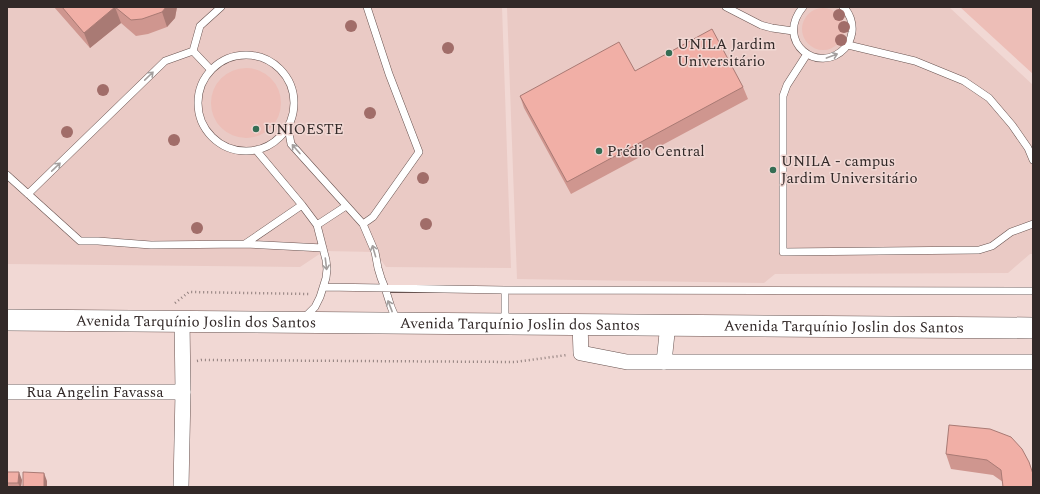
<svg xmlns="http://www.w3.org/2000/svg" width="1040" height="494" viewBox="0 0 1040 494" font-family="Spectral,serif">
<rect width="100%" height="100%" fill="#f1d8d4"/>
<path fill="#eacac5" d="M7,7H502L511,268L386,267L375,252L324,251L300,267L7,264Z
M507,7H949L1033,85V254H1030L1008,273L775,274L764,283L517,279Z"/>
<path fill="#edbeb7" d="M960,7H1033V74Z
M802 29a21 21 0 1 1 42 0a21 21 0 1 1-42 0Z
M211 103a35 35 0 1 1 70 0a35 35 0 1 1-70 0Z"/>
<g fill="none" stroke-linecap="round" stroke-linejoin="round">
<g stroke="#685350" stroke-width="8">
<path id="lane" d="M726,7L761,25L772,28L793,31
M803,7C774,42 819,76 845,48C849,44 851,38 852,32C853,23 850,13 843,7
M848,45L915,61L964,81L989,98L1012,125L1028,148L1033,160
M193,51L200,26L221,7
M193,51L211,70
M807,54L787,85L783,96V252L979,250L992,246L1011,232L1033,224
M198 103a48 48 0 1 1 96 0a48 48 0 1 1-96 0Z
M288,127L291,144L363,224L375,252L378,268L381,278L385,288L391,307L397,321
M256,150L302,205L317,225L326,260L327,269L326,278L320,297L315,307L304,318
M7,175L80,241H98L151,245L245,244L302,205
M28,194L165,61L193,51
M363,224L373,217L419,152L389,74L367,7
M317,225L346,206
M245,244L323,248
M324,287L505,290L1033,291
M505,290V322"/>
</g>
<g stroke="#685350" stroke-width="16">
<g id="street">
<path d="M580,324L581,353L627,362H1033"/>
<path d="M664,362L668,324"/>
<path id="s1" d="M7,392H183"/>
<path d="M181,487L183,392L182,320"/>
</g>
</g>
<g stroke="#685350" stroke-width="22">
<g id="secondary">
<path id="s2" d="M7,320L1033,328"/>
</g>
</g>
<path stroke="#8e7d7b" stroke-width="2.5" stroke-dasharray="1 3" stroke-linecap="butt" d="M175,303L189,292L310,294
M197,361L201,360L515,362L567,355"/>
<use href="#lane" stroke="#fff" stroke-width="7"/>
<use href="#street" stroke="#fff" stroke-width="15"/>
<use href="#secondary" stroke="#fff" stroke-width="21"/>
</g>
<g fill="#a16d69">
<circle cx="839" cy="15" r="6"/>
<circle cx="351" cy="26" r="6"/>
<circle cx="844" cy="27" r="6"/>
<circle cx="841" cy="40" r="6"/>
<circle cx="448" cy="48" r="6"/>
<circle cx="103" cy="90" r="6"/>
<circle cx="370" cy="113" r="6"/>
<circle cx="67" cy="132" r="6"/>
<circle cx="174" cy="140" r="6"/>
<circle cx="423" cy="178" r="6"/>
<circle cx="426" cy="224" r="6"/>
<circle cx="197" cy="228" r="6"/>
</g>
<path fill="#cf968f" d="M54,7H177L175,18L167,27L148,34L136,36L121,23L90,48Z
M635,71L743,87L748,99L571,194L524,108L520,96Z
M1011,437L1003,482L993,475L951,469L946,454Z
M7,472L22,480L21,487H7Z"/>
<path fill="#a97a74" d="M115,7L121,23L90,48L84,33Z
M166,7H177L175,18L167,27L162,12Z
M19,472L22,480L21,487H20L18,483Z
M44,473L47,481V487H44Z"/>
<path fill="#f1afa6" stroke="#a97a74" d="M62,7H166L162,12L142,19L131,20L115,7L84,33Z
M712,29L743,87L567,182L520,96L619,42L635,71Z
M949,425L990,429L1011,437L1022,449L1029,462L1033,474V487H1003L1001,470L987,460L946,454Z
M7,472H19L18,483H7Z
M23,472L44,473V487H23Z"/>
<defs><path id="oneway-shaft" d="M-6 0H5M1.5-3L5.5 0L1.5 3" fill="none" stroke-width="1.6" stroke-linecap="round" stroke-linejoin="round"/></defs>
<g stroke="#a39f9e">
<use href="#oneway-shaft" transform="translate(832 56) rotate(-20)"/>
<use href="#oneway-shaft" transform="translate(149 76) rotate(-44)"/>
<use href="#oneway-shaft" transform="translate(296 149) rotate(-131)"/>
<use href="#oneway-shaft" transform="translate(56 167) rotate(-44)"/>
<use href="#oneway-shaft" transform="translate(374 251) rotate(-106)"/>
<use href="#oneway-shaft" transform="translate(326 264) rotate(83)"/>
<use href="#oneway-shaft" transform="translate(390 306) rotate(-111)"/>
</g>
<g fill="#356d54" stroke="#f1d8d4" stroke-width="1.5">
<circle cx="669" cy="53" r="4"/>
<circle cx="256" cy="129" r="4"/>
<circle cx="599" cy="151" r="4"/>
<circle cx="773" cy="170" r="4"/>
</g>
<g text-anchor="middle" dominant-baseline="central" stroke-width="3" stroke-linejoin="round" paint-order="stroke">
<g font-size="15" fill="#322928" stroke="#f1d8d4" text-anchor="start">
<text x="677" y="44">UNILA Jardim<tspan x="677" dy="17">Universitário</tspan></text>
<text x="264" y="129">UNIOESTE</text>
<text x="607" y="151">Prédio Central</text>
<text x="781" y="161">UNILA - campus<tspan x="781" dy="17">Jardim Universitário</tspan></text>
</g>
<g font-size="15" fill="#322928" stroke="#f1d8d4">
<text stroke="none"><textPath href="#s2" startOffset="189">Avenida Tarquínio Joslin dos Santos</textPath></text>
<text stroke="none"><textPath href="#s2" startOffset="513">Avenida Tarquínio Joslin dos Santos</textPath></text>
<text stroke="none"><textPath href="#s2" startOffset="837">Avenida Tarquínio Joslin dos Santos</textPath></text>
<text stroke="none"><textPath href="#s1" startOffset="88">Rua Angelin Favassa</textPath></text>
</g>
</g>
<rect width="1040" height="494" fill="none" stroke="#322928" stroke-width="16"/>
</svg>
